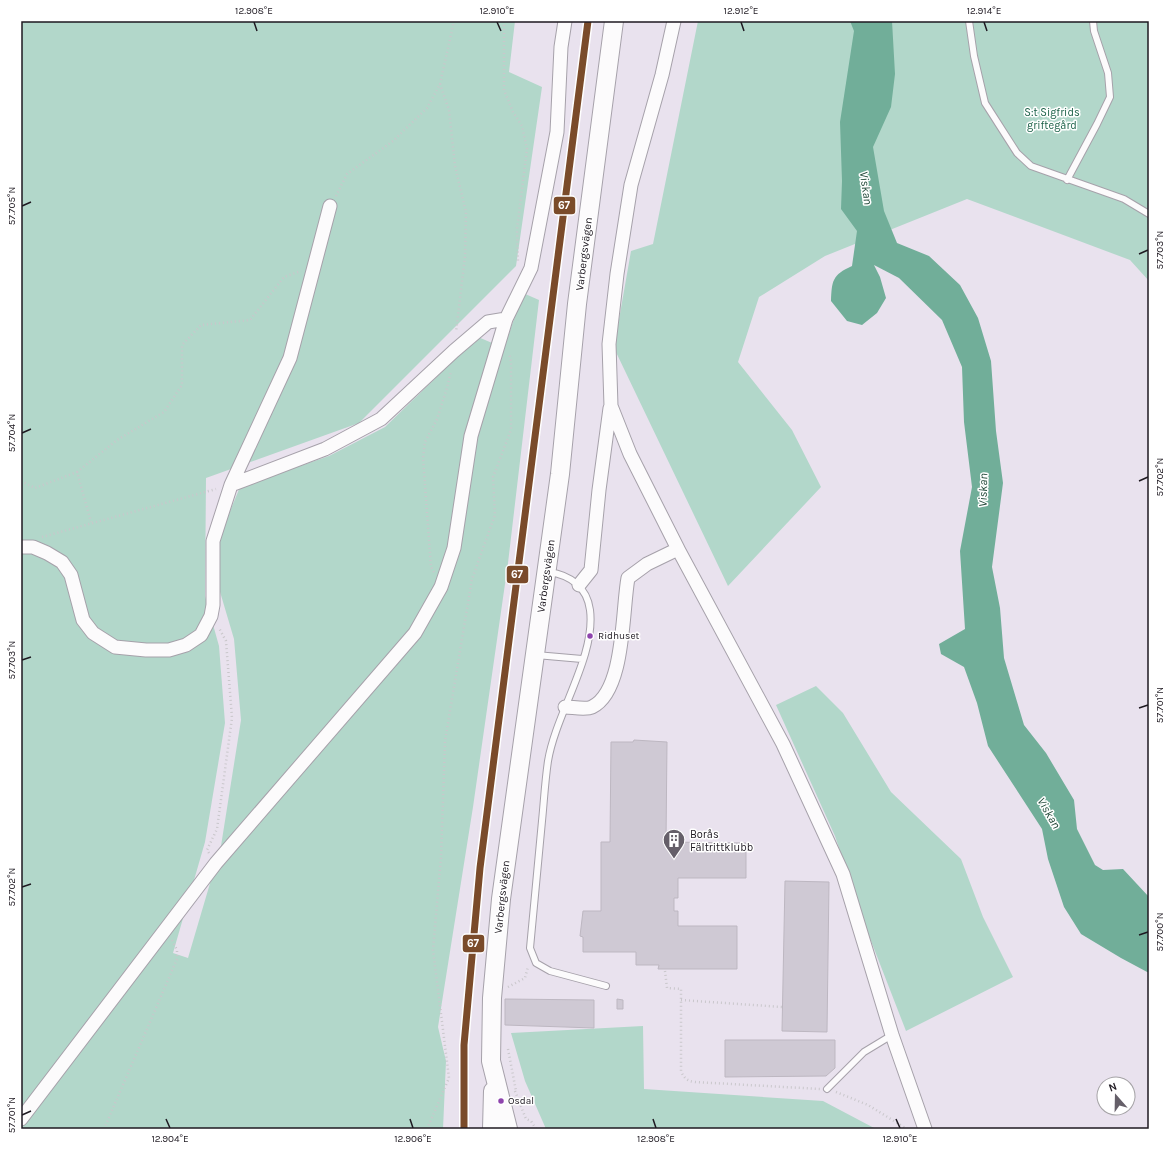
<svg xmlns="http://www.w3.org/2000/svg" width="1170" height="1150" viewBox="0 0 1170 1150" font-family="Karla,sans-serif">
<rect width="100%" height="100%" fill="#e9e2ee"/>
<path fill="#b2d7ca" d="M21,21H515L509,72L542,87L516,266L359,423L206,478L205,596L219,646L225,723L205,842L173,953L188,958L221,846L241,720L234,639L218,585V540L240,487L329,456L385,427L478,337L504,348L523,293L539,300L508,563L473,807L438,1027L446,1061L443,1129H21Z
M698,21H1149V281L1130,260L967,199L825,256L759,297L738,362L792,430L821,487L728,586L614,348L631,251L653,244Z
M816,686L843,713L891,792L961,859L983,917L1013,977L906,1031L866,928L835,836L776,705Z
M643,1026L644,1089L823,1101L876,1129H546L525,1081L511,1033Z"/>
<path fill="#71ae99" d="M850,21H892L895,74L891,107L873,147L884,211L897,243L929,256L960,285L978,318L991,361L996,431L1003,483L992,567L1000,608L1004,658L1024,725L1046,753L1074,800L1077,829L1095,865L1103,870L1123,869L1149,897V973L1121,958L1081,934L1064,907L1048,859L1042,829L988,746L977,703L964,667L941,654L939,644L965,629L960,551L972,487L964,422L962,367L942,320L899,278L874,265L880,277L886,298L877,313L862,325L847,321L831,301C832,281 832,275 852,266L857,231L841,209L842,181L840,122L854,31Z"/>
<path fill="#cfc9d4" stroke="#bdb7c1" d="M634,740L667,742L666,842L746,843V878H678V898H674V911H678V926H737V969H658L659,965H636V952H583V937L580,936L583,911H601V842H610L611,742H633Z
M785,881L829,882L827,1032L782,1031Z
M505,999L594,1000V1028L505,1025Z
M617,999L623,1000V1009H617Z
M725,1040H835V1068L826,1076L725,1077Z"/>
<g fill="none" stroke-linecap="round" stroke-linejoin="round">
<g stroke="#a6a1aa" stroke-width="8">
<path id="lane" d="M969,21L974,56L985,103L1017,153L1031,166L1124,199L1149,214
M1067,180L1097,124L1110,97L1108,73L1094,31L1093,21
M549,572C570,575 587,587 590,610C596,656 556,713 548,761C545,781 544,801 542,821C538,863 534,906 530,948L536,963L550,971L606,986
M536,655L582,659
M827,1089L864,1052L892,1035"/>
</g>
<g stroke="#a6a1aa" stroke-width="15">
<path id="street" d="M674,21L662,75L631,185L617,274L609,344L611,406L630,454L678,549
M231,485L290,358L330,206
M21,547H33L47,553L62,562L71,575L83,620L93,633L115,647L146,650H169L186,645L201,635L211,616L213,605V541L231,485L325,449L381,419L454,351L488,322L506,319
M579,585L591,570L599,490L610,408
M565,707C572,707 586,710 592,707C625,691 622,610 628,578L647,564L678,549L783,744L843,874L892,1035L925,1129
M21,1119L216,863L415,633L441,587L454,548L471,436L506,319L531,268L557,132L561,47L565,21"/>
</g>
<g stroke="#a6a1aa" stroke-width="20">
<path id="secondary" d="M492,1129L493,1091
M508,1129L491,1061L492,998L501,899L560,474L577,304L614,21"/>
</g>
<path stroke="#c9c7cb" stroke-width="2.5" stroke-dasharray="1 3" stroke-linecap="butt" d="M504,21V90L513,112L522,126L527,149L517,229L518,263
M440,84L449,110L455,166L466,212L465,256L456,332
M336,196L347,174L393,141L427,108L440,84L454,21
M77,472L117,440L164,412L182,385V345L201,325L250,320L284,277L301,271
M21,481L35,488L77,472L91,522
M42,537L216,489
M434,572L431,567L423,458L425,442L437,419L447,388L451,371
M209,853L207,850L217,829L232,718L226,641L219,628
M665,971L667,988L681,989V1071C684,1078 687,1081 695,1082L820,1089
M508,987L525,978L528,967
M681,1000L782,1007
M508,1049L516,1091
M515,1091L526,1119L531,1121L536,1129
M836,1092L868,1105L907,1129
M104,1129L177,959V950L172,940
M427,1129L449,1078L433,950L441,857L445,741L472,579L495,515L493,477L511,430V361L509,353"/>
<use href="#lane" stroke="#fcfbfc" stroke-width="6"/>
<use href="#street" stroke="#fcfbfc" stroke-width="13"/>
<use href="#secondary" stroke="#fcfbfc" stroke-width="18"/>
<g stroke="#fff" stroke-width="10">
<path id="rail-1" d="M464,1129V1045L480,868L588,21"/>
</g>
<use href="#rail-1" stroke="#7a4b2a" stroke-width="7"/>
</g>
<path fill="none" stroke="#1e1921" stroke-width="1.5" d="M254,22L257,31M497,22L501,31M741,22L744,31M984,22L987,31M22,206L31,202M1139,254L1148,250M22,433L31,429M1139,481L1148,477M22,660L31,657M1139,708L1148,705M22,887L31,884M1139,935L1148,932M22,1115L31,1111M166,1119L170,1128M410,1119L413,1128M653,1119L656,1128M896,1119L900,1128"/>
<defs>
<g id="building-pin" transform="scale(1.15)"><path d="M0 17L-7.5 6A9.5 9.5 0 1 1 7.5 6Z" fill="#655f69" stroke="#fff"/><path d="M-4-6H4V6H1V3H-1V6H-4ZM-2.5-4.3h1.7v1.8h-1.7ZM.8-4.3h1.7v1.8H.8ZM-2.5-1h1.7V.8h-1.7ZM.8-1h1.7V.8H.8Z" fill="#fff"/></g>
</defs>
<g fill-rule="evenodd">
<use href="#building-pin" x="674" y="840"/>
</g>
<g fill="#8e44ad" stroke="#fff" stroke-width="1.5">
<circle cx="590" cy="636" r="3.5"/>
<circle cx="501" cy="1101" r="3.5"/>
</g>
<g text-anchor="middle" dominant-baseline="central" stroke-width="3" stroke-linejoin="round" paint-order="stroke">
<g font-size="10" fill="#1e1921" stroke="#fff" text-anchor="start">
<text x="598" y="636">Ridhuset</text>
<text x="508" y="1101">Osdal</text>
</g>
<g font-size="11" fill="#1b6047" stroke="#fff">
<text x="1052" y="112">S:t Sigfrids<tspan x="1052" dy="13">griftegård</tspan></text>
</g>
<g font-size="11" fill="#1e1921" stroke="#fff">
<text transform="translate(584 254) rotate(-83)">Varbergsvägen</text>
<text transform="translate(546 576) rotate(-82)">Varbergsvägen</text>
<text transform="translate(502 897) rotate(-84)">Varbergsvägen</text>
</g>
<g font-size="11" fill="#1e1921" stroke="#fff" text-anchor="start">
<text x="690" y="834">Borås<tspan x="690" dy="13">Fältrittklubb</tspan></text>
</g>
<g font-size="12" font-style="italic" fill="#214838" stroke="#fff">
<text transform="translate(866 188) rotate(82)">Viskan</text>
<text transform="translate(983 490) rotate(-89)">Viskan</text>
<text transform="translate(1049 813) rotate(60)">Viskan</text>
</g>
</g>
<g stroke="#fff" stroke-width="1.5">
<rect x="553" y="196" width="23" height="19" rx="4" fill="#7a4b2a"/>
<rect x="506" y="565" width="23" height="19" rx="4" fill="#7a4b2a"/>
<rect x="462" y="934" width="23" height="19" rx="4" fill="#7a4b2a"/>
</g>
<g font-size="11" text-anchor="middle" font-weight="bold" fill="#fff">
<text x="564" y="209">67</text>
<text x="517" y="578">67</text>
<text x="473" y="947">67</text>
</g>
<rect width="1170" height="1150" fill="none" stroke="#ffffff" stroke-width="44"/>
<g transform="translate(1116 1096) rotate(340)"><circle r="19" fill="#ffffff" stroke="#a5a3a6"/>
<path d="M0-3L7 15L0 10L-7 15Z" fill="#655f69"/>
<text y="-6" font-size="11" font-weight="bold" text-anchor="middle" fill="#1e1921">N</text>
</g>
<rect x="22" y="22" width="1126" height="1106" fill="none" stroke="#1e1921" stroke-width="1.5"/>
<g font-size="10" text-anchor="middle" fill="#1e1921">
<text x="254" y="14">12.908°E</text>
<text x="497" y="14">12.910°E</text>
<text x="741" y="14">12.912°E</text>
<text x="984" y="14">12.914°E</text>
<text transform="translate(11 206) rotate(-90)" y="4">57.705°N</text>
<text transform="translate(1159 250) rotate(-90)" y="4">57.703°N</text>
<text transform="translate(11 433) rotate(-90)" y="4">57.704°N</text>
<text transform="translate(1159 477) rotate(-90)" y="4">57.702°N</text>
<text transform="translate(11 660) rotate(-90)" y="4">57.703°N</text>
<text transform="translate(1159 705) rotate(-90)" y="4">57.701°N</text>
<text transform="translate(11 887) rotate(-90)" y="4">57.702°N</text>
<text transform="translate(1159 932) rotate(-90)" y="4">57.700°N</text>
<text transform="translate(11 1115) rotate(-90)" y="4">57.701°N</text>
<text x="170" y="1142">12.904°E</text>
<text x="413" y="1142">12.906°E</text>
<text x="656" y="1142">12.908°E</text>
<text x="900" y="1142">12.910°E</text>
</g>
</svg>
